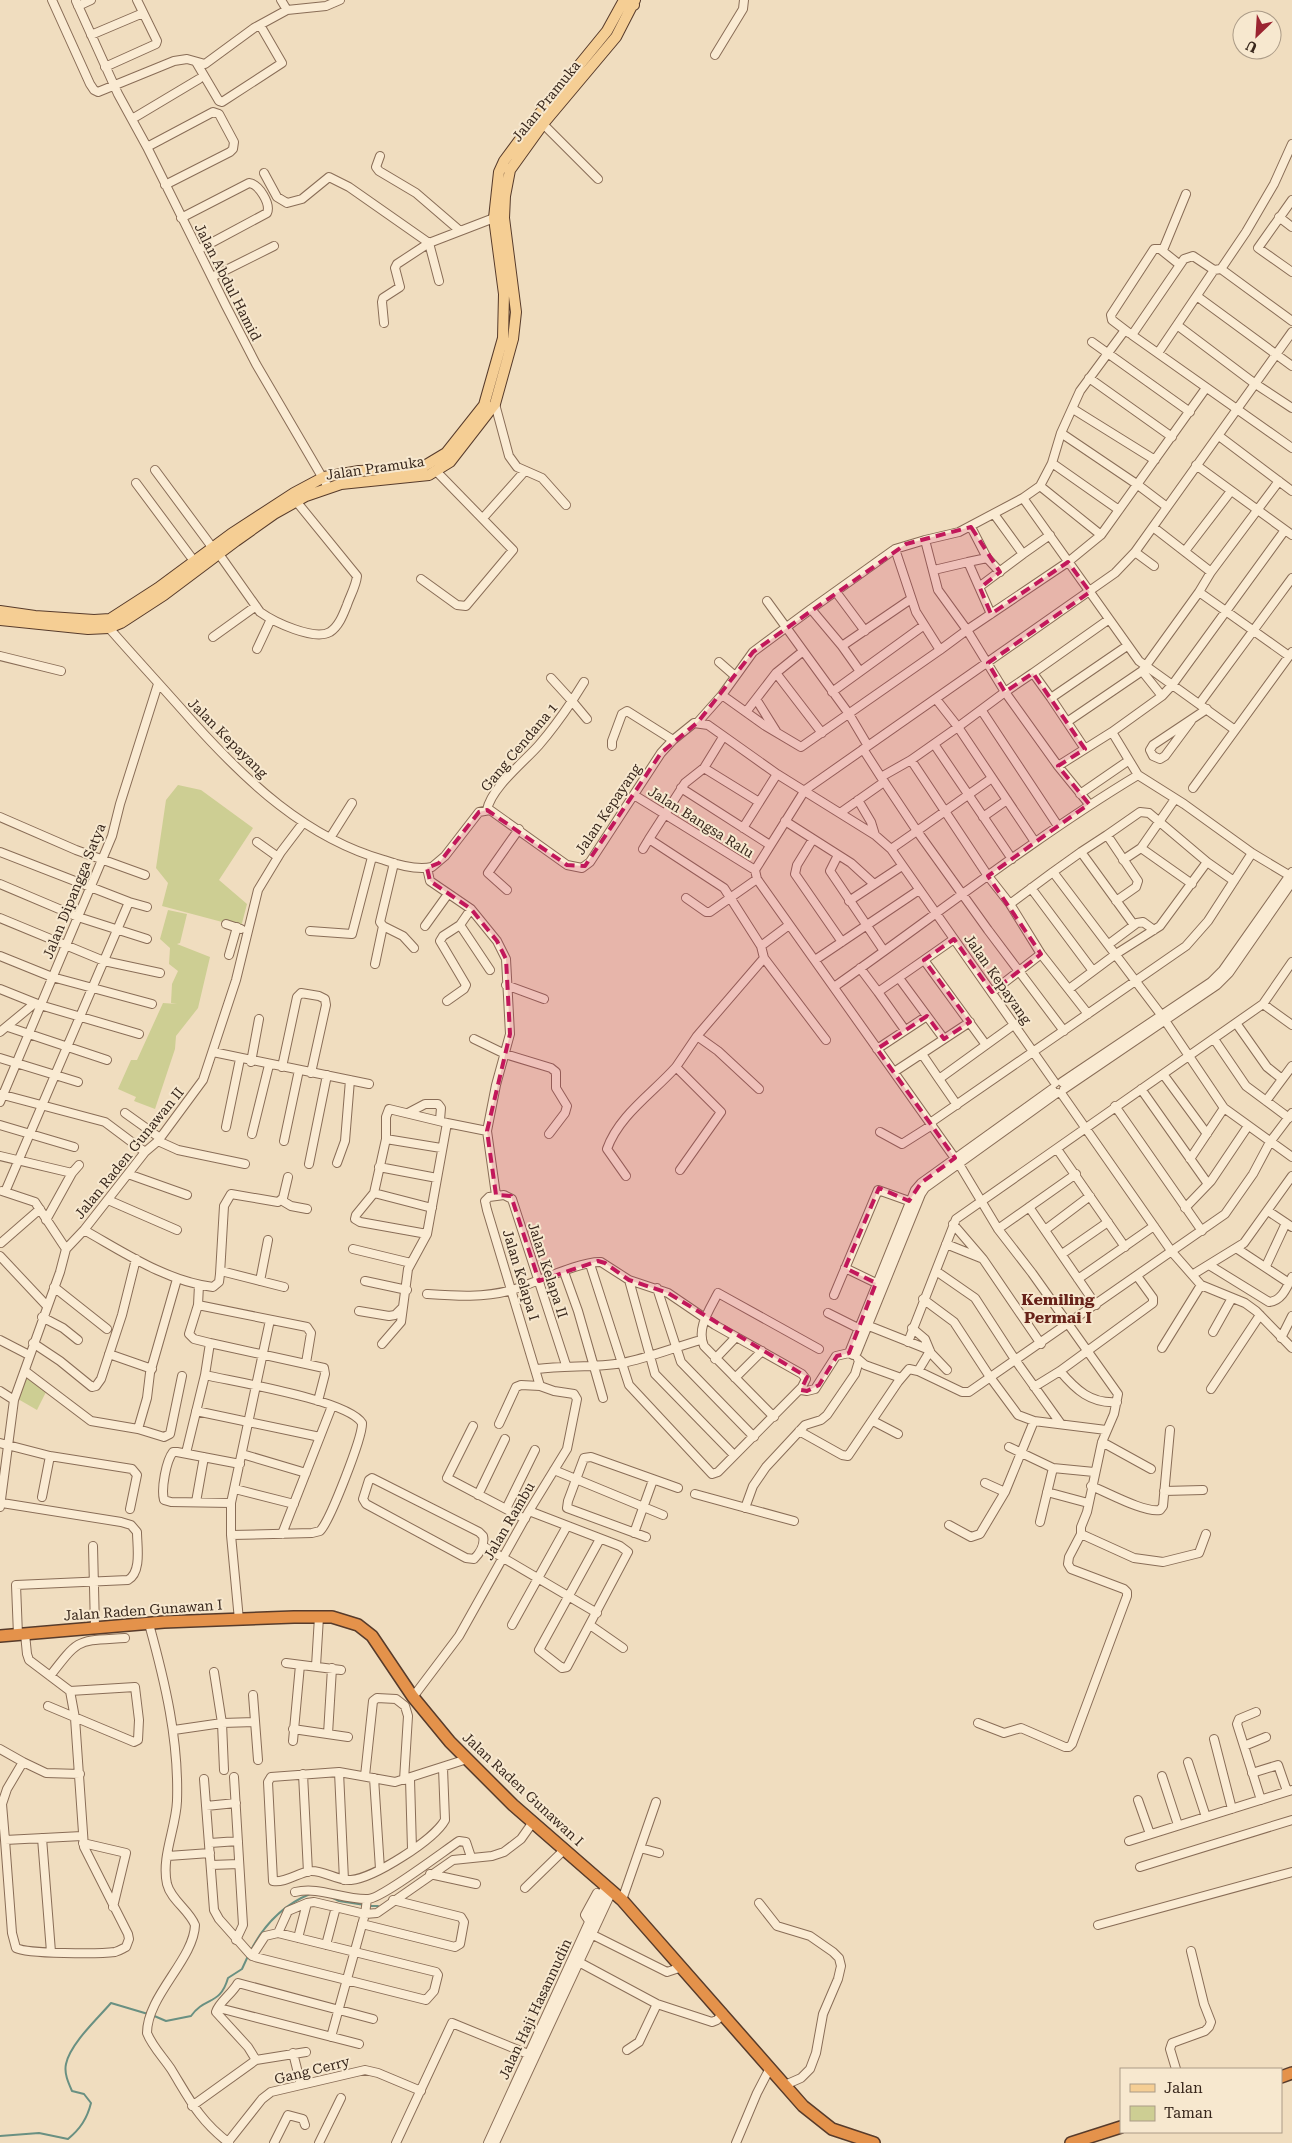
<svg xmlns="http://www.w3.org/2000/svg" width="1292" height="2143" viewBox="0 0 1292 2143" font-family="'Roboto Serif',serif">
<rect width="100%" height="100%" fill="#f0ddbf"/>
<path fill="#cdce93" d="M178,785L201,790L253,828L219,880L247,904L241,927L162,906L168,883L156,868L166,800Z
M168,910L187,914L180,943L177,944L210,957L198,1008L176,1036L175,1049L155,1109L134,1101L136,1097L118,1089L131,1060H137L163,1003L177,1004L171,1003L172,984L178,971L169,964L170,948L160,939Z
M26,1374L47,1390L37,1410L18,1399Z"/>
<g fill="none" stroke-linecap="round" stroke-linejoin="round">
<path stroke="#699082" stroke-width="2" d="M331,1897L339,1901L365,1905
M370,1906H378
M250,1952C263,1926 283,1905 310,1894
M152,2015L166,2021L191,2016C205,1996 220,2006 228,1978L242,1969L248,1956
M0,2136L39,2133L68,2139C80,2129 87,2119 91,2103L84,2094L72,2091C68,2082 64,2073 66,2064C70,2044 98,2018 111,2003L148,2014"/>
<g stroke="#896d57" stroke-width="10">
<path id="minor" d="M52,0L90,84L94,90L98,92L174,61L187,59L205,64L254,28L287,10
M281,0L287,10L326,6L340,0
M76,1L118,94L147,147L226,306L256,364L328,487
M78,6L91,0
M91,35L143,13
M715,55L743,9L744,0
M196,62L219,101L222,102L282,63L260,25
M105,67L156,44L157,41L137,0
M132,119L199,79
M543,124L598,179
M147,147L213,112L219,114L234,142L233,149L230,152L165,185
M380,156L376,167L379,171L416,193L459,230
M264,173L277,197L287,203L302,199L329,177L349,187L429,243L439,281
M1292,200L1258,248L1292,272
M1279,217L1292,227
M181,218L249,183C259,184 271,204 267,213L198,250
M1163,250L1186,194
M1221,269L1246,232L1274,184L1292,144
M1214,270L1193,256L1184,259L1132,335L1292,448
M212,277L274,246
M1198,297L1292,366
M1292,321L1221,269L1214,270L1177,325L1254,383L1292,408
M384,323L382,302L383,298L400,287L395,268L397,264L429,243L494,218
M1125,330L1080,391L1061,433L1052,463L1040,486L1023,498L1139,661L1235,730
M1129,333L1112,320L1111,315L1154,249H1160L1180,265
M1092,342L1190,412
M1158,353L1177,325
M1089,378L1172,437
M495,404L509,456L517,467L542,478L566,505
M1073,409L1155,460
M1061,433L1138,485L1167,507
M1219,436L1292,491
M1052,463L1119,510
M1196,465L1292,535
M155,470L212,547
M1279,481L1211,572L1199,592L1289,656
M136,483L194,561
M1040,486L1101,535
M1023,498L959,532L925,540L938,590L967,630L1068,562L1101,535L1206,388
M994,514L1023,554L1050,535
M483,518L524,472
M1153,527L1211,572
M1285,530L1173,684L1162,696L1112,732L1138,775L1184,804L1252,853L1292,877
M895,549L916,612L940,650L967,630L1005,692L1033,673L1051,698L1127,646
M1185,551L1231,491
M1135,552L1154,566
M219,554L260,612C274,622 314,641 330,632C339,626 343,615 347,605C350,596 356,586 357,576L296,501
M987,558L1000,572
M968,562L987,558L971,527
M934,570L968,562L979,587
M421,579L457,605L466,606L513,550L436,471
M836,592L865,631
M767,601L849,714L868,746
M811,609L895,549L925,540
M991,614L979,587L1023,554
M109,628C137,660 165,690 193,722C246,781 306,838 384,860C398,865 418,870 432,867L445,856L479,812L490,810L567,865L582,868L590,862L661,753L673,740L694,723L708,725L777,774L875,835L891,849L1055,1083
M213,637L256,606
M842,646L811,609L753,652L722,695L764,725L801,747L940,650
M257,649L271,619
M802,652L776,673L822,733
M0,656L61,671
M719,662L735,676
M859,670L842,646L911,599
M1142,671L1162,696
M1033,673L1108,620
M551,678L572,701L584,682
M832,692L923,626
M1051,698L1085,749
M756,699L776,731
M936,699L958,727L1005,692L1058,766L1089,804
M1200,703L1292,578
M982,711L1058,826
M746,712L776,673
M1191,721L1165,756L1160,759L1153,756L1150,750L1153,745L1207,709
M698,722L722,695
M1067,722L1142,671L1199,592
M934,744L1012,859
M612,746V741L622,714L627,711L673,740
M863,749L881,777L911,760L958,727L1035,842
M911,760L988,876L1010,904
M1058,766L1112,732
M704,768L759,802
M881,777L917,831L992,778
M681,788L770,845
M1193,788L1292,652
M1080,794L1128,761
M634,795L755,870
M858,800L871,822L875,835
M487,810C491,788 524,762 539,745C551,731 562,716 572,701L587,719
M840,813L884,782
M0,817L76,850L145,875
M983,817L1007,800
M785,821L851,863L874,884
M743,828L777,774
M1107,835L1081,852L1134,925
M330,838L352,803
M649,839L685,783L704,768L723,737
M813,839L797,865L795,874L842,942
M257,842L278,857
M1141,848L1175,799
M643,849L649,839L724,888L761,946
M891,849L917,831L988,930L1064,1031
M0,852L129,902L5,1192
M838,855L830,871L884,951
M1123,860L1141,848L1192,884
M427,868L430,881L471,909L497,941L506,959L510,1034L496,1085L487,1131L496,1195
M1053,872L1081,852
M0,884L78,917L147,939
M1031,888L1093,971
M507,890L488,873L519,829
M686,898L706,912H710L757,879
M849,901L902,866
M1116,901L1136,887L1138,881L1107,835L1140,812L1149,813L1207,862L1234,881
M129,902L147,907
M0,918L104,961L160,973
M226,924L241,929
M460,925L490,970
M383,926L403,936L414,948
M425,926L448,894
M310,931L352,934L372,857
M1109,944L1137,923L1143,922L1154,930
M229,955L237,927
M0,956L52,977L152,1004
M764,958L826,1040
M815,960L919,890
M924,960L954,939
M375,964L383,926L380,922L394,863
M860,968L878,992
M899,978L944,1039
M506,985L544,999
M834,987C935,916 1032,839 1138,775
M0,989L40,1005L139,1034
M1069,989L1116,954L1160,926L1207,862
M992,992L1041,954
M447,1001L464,989L466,985L440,941L443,936L460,925L471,909
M1263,1004L1292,1025
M1088,1014L1041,954L1010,904L1053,872L1162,1016L1224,1108L1292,1157
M1236,1023L1267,1067L1282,1079
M8,1027L107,1060
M905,1030L878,992L924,960L986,1045
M0,1032L35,1003
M697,1036L718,1051L759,1089
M474,1039L505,1054L551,1068L556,1072V1088L567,1106L565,1113L549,1134
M1214,1039L1246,1086L1289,1118
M877,1049L927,1016
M213,1052L369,1084
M922,1054L939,1079
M0,1058L78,1082
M251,1062L259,1019
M282,1067L297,997L301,993L319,996L325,999L326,1005L311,1073
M894,1072L970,1022
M1163,1074L1207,1134
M1062,1082L1211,982L1223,970L1292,872
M1052,1089L921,1183L915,1190L849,1353L853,1355L857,1352L921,1194L925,1188L1057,1093
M1064,1089L1217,985L1229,973L1292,882
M1141,1089L1208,1184
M1061,1093L1172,1252L1201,1285L1245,1303L1256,1311L1292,1348
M0,1094L105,1122L145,1152
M1266,1101L1292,1066
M0,1102L112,836L120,804L158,684
M957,1105L939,1079L1015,1024
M1115,1106L1202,1231
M125,1113L160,1138
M408,1113L425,1104H438L441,1108L440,1120
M930,1123L1186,946L1208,921L1252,853
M0,1125L74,1147
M226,1127L240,1059
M880,1132L902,1144L932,1125
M252,1134L269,1065
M386,1139L441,1148
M158,1141L178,1150L245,1164
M284,1141L299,1070
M1057,1149L1125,1247
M0,1156L72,1173
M1190,1159L1224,1108
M337,1163L345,1141L350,1080
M309,1164L327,1075
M379,1167L437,1178
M680,1170L721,1112L676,1067L697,1036L764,958L761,946L789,925
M128,1174L187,1195
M626,1176L607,1149C619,1115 653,1093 676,1067
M2,1191L35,1202L66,1249
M374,1193L432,1208
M108,1200L177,1230
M281,1200L291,1206L307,1209
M1029,1207L1096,1305
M1185,1208L1211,1181L1248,1126
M1268,1211L1292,1227
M46,1220L72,1173L79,1165
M953,1224L983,1259L1041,1344
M998,1229L1076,1174
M84,1230C125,1253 166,1281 213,1287L219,1282L220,1274L224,1206L231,1194L278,1202L283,1198L288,1177
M1045,1230L1090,1196
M427,1234L360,1222L355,1219L356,1215L374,1193L386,1139V1117L389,1109L447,1123
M1,1243L40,1209
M946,1244L981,1258
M1236,1248L1289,1283
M353,1249L411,1263
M1062,1254L1108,1222
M0,1256L47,1306
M1209,1265L1269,1302C1282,1301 1287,1287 1292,1277
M1266,1266L1286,1223
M845,1268L876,1283
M221,1271L284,1287
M936,1271L975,1298L1016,1361L1061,1424
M564,1272L578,1311L603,1398
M1192,1275L1244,1243L1292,1176
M1078,1279L1154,1226
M629,1280L655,1374L734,1455
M260,1281L268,1240
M365,1281L407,1290
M54,1287L107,1329
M657,1288L681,1362L754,1437
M427,1294C456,1296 484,1298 512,1290C535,1283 580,1261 601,1262L629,1280L668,1293L715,1325L802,1374L806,1379L802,1387L718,1472L712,1474L629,1385L590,1264
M834,1295L878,1190L909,1201
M923,1299L954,1322L990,1377L1018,1415L1034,1421L1106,1430
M198,1305L307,1327L311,1333L306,1363
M359,1311L389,1316L395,1315L403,1307L408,1269L427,1234L447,1123L487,1131
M828,1313L858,1328
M42,1317L63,1328L78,1340
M864,1324L927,1349L947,1370
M912,1328L925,1339L930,1351
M1213,1332L1232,1298
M1281,1338L1292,1316
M0,1340L29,1355
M908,1342L956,1219L1263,1004L1292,962
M33,1343L60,1361L92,1387L96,1386L101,1379L122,1315L136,1259
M210,1343L324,1368L325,1374L318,1401
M382,1344L401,1322L403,1307
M1162,1348L1201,1285
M109,1354L152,1369
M715,1359L736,1337
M858,1359L865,1365L901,1378
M537,1369C565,1365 594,1368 622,1363C649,1358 675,1347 701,1340
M25,1371L91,1421L138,1429L164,1437L170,1434L182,1376
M918,1371L930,1351
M1060,1371C1076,1390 1091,1404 1117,1402
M205,1375C235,1382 348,1400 362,1423C363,1436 330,1521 320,1531L312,1533L231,1535
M735,1378L762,1351
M1034,1387L1060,1371L1153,1303V1298L1137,1276
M1211,1389L1260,1315
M801,1390L807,1391L815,1389L836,1356L849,1353
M0,1391L14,1400
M196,1411L320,1437
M774,1417L704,1346C696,1328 710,1309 718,1293L819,1349
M873,1421L898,1434
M499,1424L516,1387L521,1385L540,1386
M473,1426L447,1478L525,1519
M138,1429L147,1398L150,1373L177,1279
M799,1431L842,1455L848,1456L898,1382L909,1369L918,1371L962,1392H969L1225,1214L1253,1174L1270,1142L1292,1113
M1102,1442L1151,1469
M0,1443L50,1456L132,1469L137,1475L130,1509
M1009,1447L1053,1468L1040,1522
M186,1453L205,1375L210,1343L194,1339L189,1334L198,1305L199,1285
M242,1454L306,1473
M1053,1468L1094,1472
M554,1470L663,1515
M372,1478L479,1532L483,1536C485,1544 480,1553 474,1559L466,1558L366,1504L363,1499L369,1480Z
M985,1483L1005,1492
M1091,1486C1107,1492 1144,1513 1160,1510L1163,1506L1170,1430
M235,1489L294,1504
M1164,1491L1203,1490
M1047,1492L1088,1503
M695,1494L794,1521
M478,1495L505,1439
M42,1497L50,1456
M196,1502L204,1457
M2,1503L121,1522L131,1525L137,1532C137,1546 142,1572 128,1580L16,1585L18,1635
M231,1503L171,1502L164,1500C161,1489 166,1461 173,1452H177L240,1464
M0,1507L14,1400L60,1272L66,1249L84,1230L145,1152L158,1141L203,1080L236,980L258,890L281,852L303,823
M745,1508L753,1486L766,1467L805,1425L821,1420L827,1415L855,1374L859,1361
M506,1509L535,1450
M529,1511L620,1546L628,1552L567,1667L562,1668L539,1650L600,1539
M949,1525L971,1537L980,1534L1005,1492L1034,1421
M634,1533L653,1480
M282,1534L332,1406
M1081,1534L1134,1558L1163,1562L1199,1553L1206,1534
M646,1537L567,1508L568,1501L584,1458L591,1457L678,1488
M93,1546L95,1628
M483,1546L597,1613
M239,1620L231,1535V1503L270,1320
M149,1624C165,1682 179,1740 177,1801C176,1828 161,1857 167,1884C171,1900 189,1910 195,1925C194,1959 147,1996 147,2033C152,2046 163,2057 171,2069C190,2100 199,2120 229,2143
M512,1625L567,1526
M590,1625L623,1648
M286,1663L341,1670
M316,1666L319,1617
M214,1672L222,1723L224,1770
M50,1676C80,1637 77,1641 125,1638
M253,1695L258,1760
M413,1697L459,1636L529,1511L567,1449L577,1399L574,1394L554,1391L540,1386L487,1210L485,1201L489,1197L504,1195L512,1199L566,1365
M48,1706L134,1742L138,1740L139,1720L135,1687L70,1691
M1256,1712L1239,1719L1237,1724L1261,1800
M978,1723L1004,1733L1021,1728L1065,1747H1069L1072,1744L1127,1596V1592L1124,1589L1071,1569L1068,1564L1069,1557L1081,1534V1527L1087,1512L1102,1442L1114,1414L1118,1394L1032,1273L998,1229L959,1164L757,879L755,870L805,790L1115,573L1135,552L1292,332
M293,1729L348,1737
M174,1730L222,1723L255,1722
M328,1734L332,1668
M1214,1739L1232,1809
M293,1741L300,1665
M1244,1746L1266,1737
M0,1749L23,1762L7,1789L2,1804L5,1840L82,1836
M23,1762L46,1773L80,1774
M1188,1762L1206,1817
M443,1768L445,1820C434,1840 374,1878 351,1880C337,1881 324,1870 310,1871C298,1873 285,1883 273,1881L268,1782L271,1777L339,1772L395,1782L467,1759
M339,1772L344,1880
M1252,1773L1278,1765L1287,1791
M303,1774L308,1872
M365,1776L373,1701L377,1698L396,1699L405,1706L408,1716L404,1780
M1162,1776L1178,1825
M234,1777L243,1925L236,1940
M374,1778L380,1869
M204,1779L214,1910L219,1919L250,1954L255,1957L426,2000L434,1991L438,1975L436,1972L278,1933L265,1936L252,1956
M410,1779L412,1849
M1138,1800L1150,1834
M206,1806L236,1803
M42,1838L51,1952
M5,1840L12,1933L16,1948C27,1954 100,1954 115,1952C119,1951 122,1949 126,1947L129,1939L128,1934L84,1847L75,1718L70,1691L29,1660L27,1654L25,1634
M1129,1841L1292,1790
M83,1843L126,1853L113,1907
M210,1843L238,1841
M640,1848L659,1853
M168,1856L210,1853
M211,1865L239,1864
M1140,1867L1292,1820
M430,1874L476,1884
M525,1888L565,1849
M295,1892C320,1886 342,1900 368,1899C381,1899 444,1851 459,1841L466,1842L471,1857
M622,1900L656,1802
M759,1903L777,1926L810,1936L833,1952L839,1958L841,1966L838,1979L823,2014L816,2053L810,2069L801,2078L785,2085
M589,1921L585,1915L597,1893
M362,1924L455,1947L460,1944L464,1922L461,1917L393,1900
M1098,1925L1292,1872
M278,1933L288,1911L307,1903L314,1902L365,1914L377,1913L453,1860L492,1856L504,1852L521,1839L533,1822
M591,1934L667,1972L682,1967
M298,1938L307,1903
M326,1945L336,1907
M575,1960L657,2004L712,2022L717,2020L723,2013
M219,2008L359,2044
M331,2037L365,1914L367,1899
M627,2050L639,2042L657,2004
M293,2053L301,2085
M256,2060L248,2047L216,2012C219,2002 232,1994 238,1983L373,2019
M1176,2069L1170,2049L1172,2043L1205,2031L1209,2027L1211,2022L1204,2004L1191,1951
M192,2106L256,2060L306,2052
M228,2142L262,2099L271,2092L365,2070L378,2073L421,2091
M274,2143L288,2115L303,2119L305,2125
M319,2143L341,2098
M396,2143L452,2023L528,2054
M488,2143L606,1885
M495,2143L612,1891
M736,2143L757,2093L770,2068"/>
</g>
<g stroke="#573b2b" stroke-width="12">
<path id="major" d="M0,611L35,616L94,620L110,619L158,588L231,534L294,493L324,477L359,471L421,468L446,453L484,405L503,338L504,294L494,218L499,172L504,161L532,123L607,31L624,0L634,5
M0,620L88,629L109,628L121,623L164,595L236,541L274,514L306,496L341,484L429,475L450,462L495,404L513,339L516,312L504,218L505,196L510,170L543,124L616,37L635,0"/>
</g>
<g stroke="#573b2b" stroke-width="14">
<path id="highway" d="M0,1636L164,1622L294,1617H332L358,1625L372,1636L413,1697L450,1742L513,1805L622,1900L803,2106L832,2129L874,2143
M1281,2077L1292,2073
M1071,2143L1121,2127"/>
</g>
<use href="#minor" stroke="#faebd3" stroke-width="8"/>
<use href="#major" stroke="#f5ce94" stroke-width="10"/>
<use href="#highway" stroke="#e4924b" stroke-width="11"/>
</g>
<path fill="#c2185b" fill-opacity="0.2" stroke="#c2185b" stroke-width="4" stroke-dasharray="10 6" stroke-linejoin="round" d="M971,527L1000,572L980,588L991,614L1068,562L1090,592L988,663L1005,692L1033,673L1085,749L1058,766L1089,804L988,876L1041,954L992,992L954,939L924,960L970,1022L944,1039L927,1016L877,1049L955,1158L921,1183L909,1201L879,1188L845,1268L876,1283L849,1353L837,1356L819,1385L807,1391L801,1390L807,1377L668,1293L629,1280L605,1263L598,1261L539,1281L511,1196L496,1195L487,1131L510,1034L506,959L497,941L471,909L430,881L427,868L439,863L479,812L487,810L567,865L585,866L661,753L698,722L753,652L906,544Z"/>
<g text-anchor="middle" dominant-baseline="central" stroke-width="4" stroke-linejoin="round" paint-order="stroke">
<g font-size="14" fill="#38271c" stroke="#f7e8cf">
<text transform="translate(546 101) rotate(-51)">Jalan Pramuka</text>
<text transform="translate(228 282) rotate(63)">Jalan Abdul Hamid</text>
<text transform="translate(375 468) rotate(-8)">Jalan Pramuka</text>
<text transform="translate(228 738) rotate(45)">Jalan Kepayang</text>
<text transform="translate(519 747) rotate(-50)">Gang Cendana 1</text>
<text transform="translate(608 809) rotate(-56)">Jalan Kepayang</text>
<text transform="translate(701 822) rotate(32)">Jalan Bangsa Ralu</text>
<text transform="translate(74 891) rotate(-68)">Jalan Dipangga Satya</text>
<text transform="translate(998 979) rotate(55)">Jalan Kepayang</text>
<text transform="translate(129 1153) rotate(-51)">Jalan Raden Gunawan II</text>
<text transform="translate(548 1270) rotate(72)">Jalan Kelapa II</text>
<text transform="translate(521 1275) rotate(73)">Jalan Kelapa I</text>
<text transform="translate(509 1521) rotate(-60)">Jalan Rambu</text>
<text transform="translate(143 1610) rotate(-4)">Jalan Raden Gunawan I</text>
<text transform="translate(523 1789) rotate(43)">Jalan Raden Gunawan I</text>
<text transform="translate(535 2009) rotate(-65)">Jalan Haji Hasannudin</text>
<text transform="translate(312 2070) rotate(-14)">Gang Cerry</text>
</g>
<g font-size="16" font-weight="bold" fill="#672219" stroke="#f7e8cf">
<text x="1058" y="1299">Kemiling<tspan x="1058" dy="18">Permai I</tspan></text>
</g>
</g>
<rect x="1120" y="2068" width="162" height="65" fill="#f7e8cf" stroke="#ab9b87"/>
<rect x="1130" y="2084" width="25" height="8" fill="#f5ce94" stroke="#ab9b87"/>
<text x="1164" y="2093" font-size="15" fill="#38271c">Jalan</text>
<rect x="1130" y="2106" width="25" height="15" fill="#cdce93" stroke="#ab9b87"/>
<text x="1164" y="2118" font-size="15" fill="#38271c">Taman</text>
<g transform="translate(1257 35) rotate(205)"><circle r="24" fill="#f7e8cf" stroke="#ab9b87"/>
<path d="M0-4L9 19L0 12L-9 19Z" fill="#9b2430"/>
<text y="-8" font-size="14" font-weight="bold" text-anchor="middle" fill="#38271c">U</text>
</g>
</svg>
